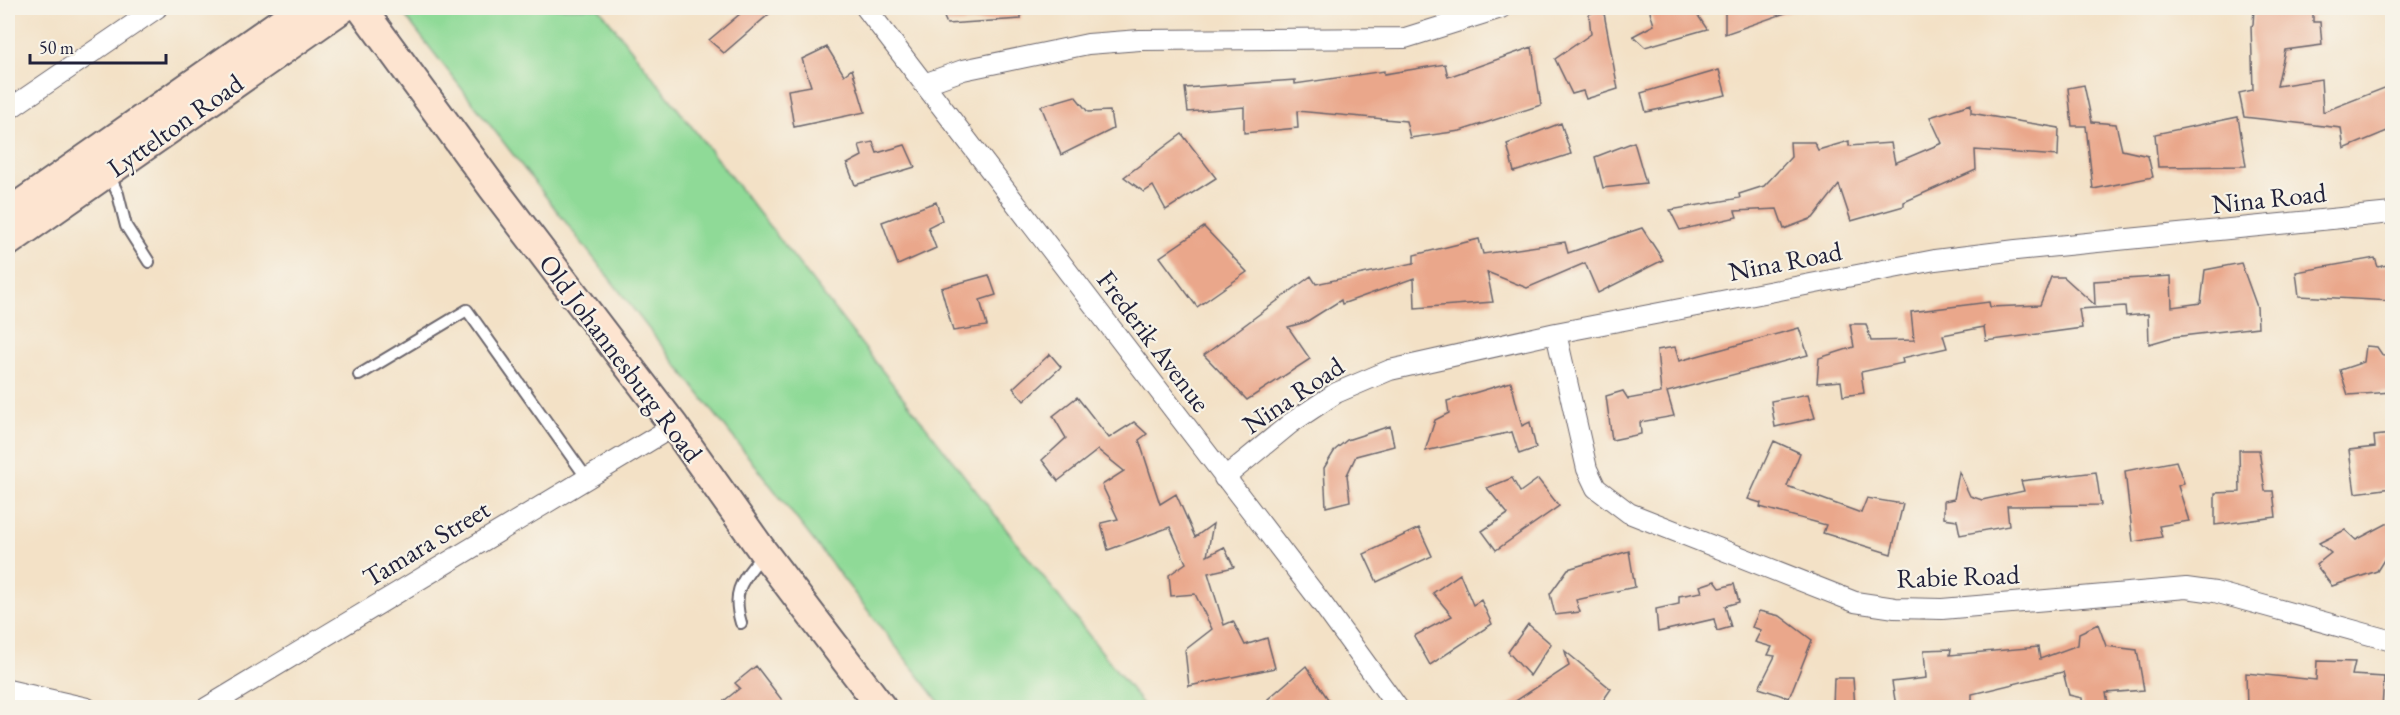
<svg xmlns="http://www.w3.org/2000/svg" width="2400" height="715" viewBox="0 0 2400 715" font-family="'EB Garamond',serif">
<rect width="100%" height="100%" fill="#f7f3e8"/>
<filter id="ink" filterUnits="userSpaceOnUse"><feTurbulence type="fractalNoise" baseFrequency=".0167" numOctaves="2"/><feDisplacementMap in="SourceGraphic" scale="12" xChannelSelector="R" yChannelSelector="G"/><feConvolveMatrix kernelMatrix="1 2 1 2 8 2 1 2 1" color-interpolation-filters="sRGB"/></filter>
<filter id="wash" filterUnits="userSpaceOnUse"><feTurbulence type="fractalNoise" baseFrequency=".008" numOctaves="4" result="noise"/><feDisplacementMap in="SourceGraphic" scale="24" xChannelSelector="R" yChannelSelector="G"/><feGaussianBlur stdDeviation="1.35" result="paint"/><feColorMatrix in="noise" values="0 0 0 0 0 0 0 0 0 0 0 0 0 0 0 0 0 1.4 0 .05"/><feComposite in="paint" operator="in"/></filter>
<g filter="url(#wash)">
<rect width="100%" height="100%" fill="#f3e1c6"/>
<path fill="#8fda97" stroke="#587e69" stroke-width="1.5" d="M399,8H599L1145,707H943Z"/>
<g id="blocks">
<path fill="#eaa78b" d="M747,8H776L724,53L709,40Z
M940,8H1021V19L947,24Z
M1603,8L1618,89L1586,99L1583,91L1572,94L1555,59L1591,34L1589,14Z
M1649,8H1693L1707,29L1645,47L1633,36L1654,25Z
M1725,8H1793L1794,10L1725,34Z
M2254,8H2313V22H2320L2322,45L2285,50L2277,86L2321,79L2323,112L2392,85V129L2344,149L2341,128L2244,117L2239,93L2253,90L2251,26L2253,25Z
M827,47L844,75L852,69L865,112L794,127L788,90L811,86L802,59Z
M1532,47L1541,105L1460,131L1410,138L1406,121L1297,111L1298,128L1244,133V107L1188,112L1185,88L1295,80V84L1384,71V74L1445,64L1448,77Z
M1719,70L1726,95L1646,112L1641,93Z
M2084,85L2092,122L2116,124L2122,150L2148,156L2153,177L2093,189L2086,126H2072L2068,88Z
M1075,96L1088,112L1110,111L1113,129L1061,155L1041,106Z
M1971,104V113L2059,128L2058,156L1975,150L1976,170L1904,202V206L1851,221L1839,185L1813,218L1784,229L1777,209L1735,211L1737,217L1680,230L1670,210L1740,198L1739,194L1764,186L1791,157L1790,142H1814L1818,150L1849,141V146L1891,143L1895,163L1942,143L1930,117Z
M2238,117L2246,166L2158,167L2155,134Z
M1561,123L1571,154L1514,172L1507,144Z
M1182,134L1216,178L1166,210L1153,186L1144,192L1124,177Z
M873,142L877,153L905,145L915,167L855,185L847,164L862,156L859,145Z
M1634,142L1646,183L1603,188L1595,157Z
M936,202L942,220L928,227L936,248L898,265L882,222Z
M1204,227L1247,272L1197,307L1160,257Z
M1642,228L1663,260L1598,293L1585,263L1527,288L1487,272L1493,302L1415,308L1414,278L1342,304L1341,300L1306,322L1288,327L1310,359L1247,400L1204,355L1311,276L1316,284L1414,263V255L1479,239L1483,254L1565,242L1568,253Z
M2375,258L2378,267L2392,264V301L2299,296L2296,272Z
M2241,263L2257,307L2258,327L2173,337L2149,344L2148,314L2126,316L2125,306L2079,309L2082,328L1986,341L1984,327L1943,335L1947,348L1902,358L1903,363L1861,372L1864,393L1843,396L1841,381L1817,383L1819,358L1854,347L1850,324H1866L1871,341L1914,340L1911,312L1989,302L1990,307L2040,305L2051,277H2064L2095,305L2094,281L2171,276L2172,307L2201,303L2205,270Z
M989,275L996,295L980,300L987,326L953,331L941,288Z
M1799,328L1808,355L1667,392L1674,416L1640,422L1641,434L1612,440L1606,396L1623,391L1628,399L1661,393L1657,350L1675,347L1679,361Z
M2366,346L2377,347L2383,356L2392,355V392L2348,395L2340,370L2364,362Z
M1050,354L1061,367L1024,401L1013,388Z
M1511,382L1522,426L1530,422L1536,448L1519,454L1512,432L1425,451L1435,420L1449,413L1447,401Z
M1808,394L1815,418L1775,427L1771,401Z
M1077,397L1109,438L1134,422L1147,434L1139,440L1160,504L1176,494L1195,537L1213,524L1207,556L1224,547L1234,567L1208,573L1224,625L1233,621L1245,645L1267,638L1275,668L1189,686L1185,650L1212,629L1195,594L1171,596L1169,575L1186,563L1170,527L1108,550L1101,523L1118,519L1102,485L1124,471L1098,450L1058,481L1042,460L1066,438L1053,416Z
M1390,426L1394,446L1356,456L1347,475L1350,501L1326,507L1324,468L1335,450L1347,440Z
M2392,434V488L2355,493L2349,450L2375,447L2374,436Z
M1774,441L1800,453L1787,486L1861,513L1867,498L1903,504L1891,554L1823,533L1826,525L1760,507L1761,503L1748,499Z
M2239,450H2259L2265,491H2273L2276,517L2215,525V493L2240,492Z
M2176,461L2184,483L2178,486L2189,521L2159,526L2162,537L2133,542L2125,471Z
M1959,472L1970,496L1982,500L2024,491L2021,481L2096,472L2101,505L2007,506L2009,526L1960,535L1957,520L1944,518V501L1954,499Z
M1512,478L1520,492L1538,479L1559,506L1496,550L1482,531L1508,514L1487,488Z
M2392,521V554L2387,555L2377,571L2332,586L2316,565L2331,553L2319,543L2345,530L2356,540Z
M1419,528L1432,556L1377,582L1364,554Z
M1629,551L1635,587L1576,600L1580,612L1555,615L1550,594L1568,569Z
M1460,574L1473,605L1481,600L1492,624L1430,665L1414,636L1452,616L1433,593Z
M1715,581L1720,588L1734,584L1739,602L1725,606L1731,627L1717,631L1714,619L1658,632L1656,609L1679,604V596L1702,592L1700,586Z
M1759,611L1780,616L1812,640L1789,698L1759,688L1775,656L1768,655L1772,647L1755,642L1761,630L1752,627Z
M1528,624L1551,644L1530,676L1508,652Z
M2098,624L2106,646L2137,650L2144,690L2106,693L2109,708H2083L2082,698L2069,695L2063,672L1972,694V708H1912V702L1896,706L1892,682L1926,678L1924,650L1951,649L1950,655L2038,647L2040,659L2078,645L2079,633Z
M1565,651L1611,689L1598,708H1505L1569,666Z
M2317,661L2355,662L2352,675L2384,677L2382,708H2247L2246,673L2316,680Z
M756,666L788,708H715L740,688L735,683Z
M1306,666L1334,708H1272L1268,699Z
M1834,678H1853L1855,708H1833Z"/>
</g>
</g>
<g filter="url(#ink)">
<use href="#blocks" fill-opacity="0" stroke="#6b656c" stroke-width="1.5"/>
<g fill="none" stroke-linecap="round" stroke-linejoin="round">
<g stroke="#6b656c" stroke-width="14">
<path id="service" d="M108,172L118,194L126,226L149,262
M359,375L467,310L586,477
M741,623C731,589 743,580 763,554"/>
</g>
<g stroke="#6b656c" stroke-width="22">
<path id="minor" d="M866,8L1324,606L1398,708
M924,84L963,70L1088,44L1140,40L1405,38L1501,8
M8,110L157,8
M1556,333L1587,469L1596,488L1629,513L1855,602L1895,608L1942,609L2186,588L2215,592L2392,641
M1224,478L1291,423L1336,393L1390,370L1556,333L1935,260L2016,250L2392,213
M8,690L87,708
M206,708L674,426"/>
</g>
<g stroke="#6b656c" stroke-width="32">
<path id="secondary" d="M361,8L493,188L674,426L764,553L882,708
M8,213L301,8
M8,242L343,8"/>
</g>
<use href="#service" stroke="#fff" stroke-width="10"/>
<use href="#minor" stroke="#fff" stroke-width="20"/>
<use href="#secondary" stroke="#fde4d0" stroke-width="28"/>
</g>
</g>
<g text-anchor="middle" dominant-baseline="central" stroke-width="4.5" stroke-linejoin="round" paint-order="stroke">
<g font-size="27" fill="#22223b" stroke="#f7f3e8">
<text transform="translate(175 125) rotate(-35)">Lyttelton Road</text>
<text transform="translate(2269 198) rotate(-6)">Nina Road</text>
<text transform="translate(1785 261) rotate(-11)">Nina Road</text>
<text transform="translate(1154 341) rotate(53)">Frederik Avenue</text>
<text transform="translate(621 358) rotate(53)">Old Johannesburg Road</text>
<text transform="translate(1293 395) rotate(-34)">Nina Road</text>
<text transform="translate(426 543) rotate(-31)">Tamara Street</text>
<text transform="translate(1958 576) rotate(-2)">Rabie Road</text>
</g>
</g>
<rect width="2400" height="715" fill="none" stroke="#f7f3e8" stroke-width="30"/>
<path d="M30 54v9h136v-9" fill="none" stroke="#22223b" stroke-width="3"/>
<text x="39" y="54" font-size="18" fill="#22223b" stroke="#f7f3e8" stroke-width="4.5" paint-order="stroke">50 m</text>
</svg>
